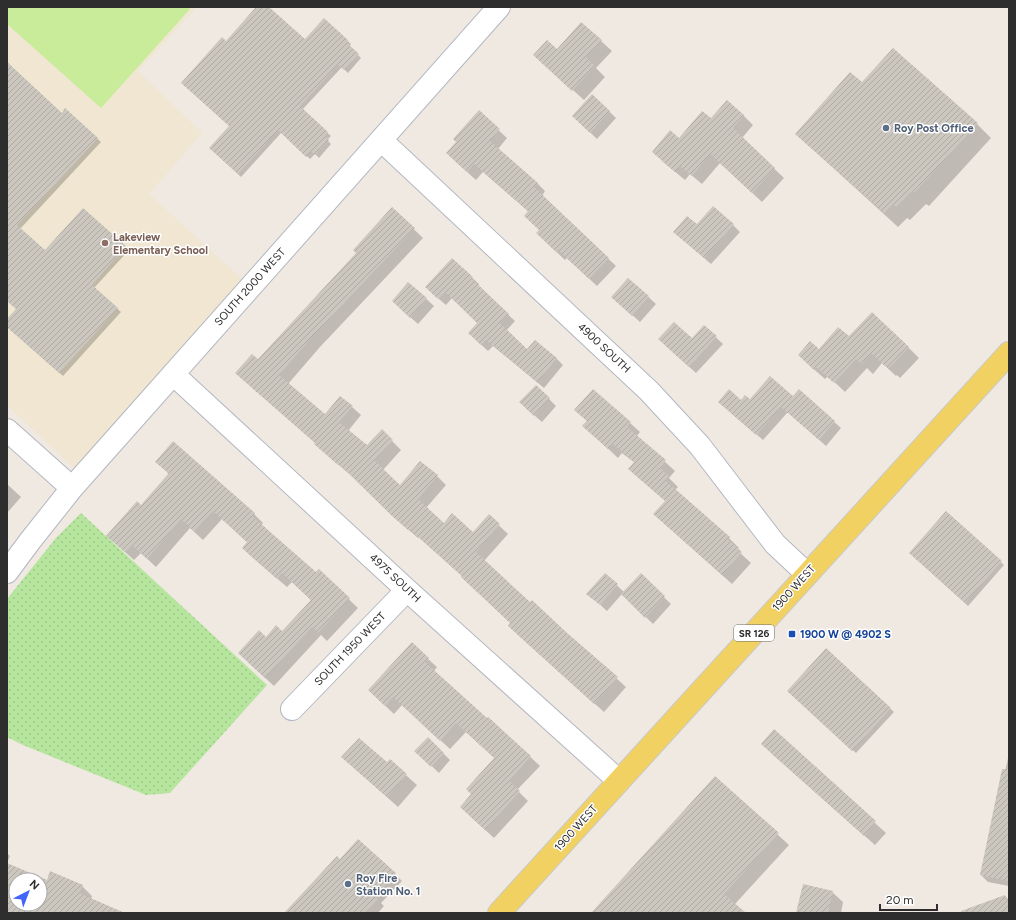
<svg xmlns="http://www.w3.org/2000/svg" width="1016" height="920" viewBox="0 0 1016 920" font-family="Figtree,sans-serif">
<defs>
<pattern id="park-dots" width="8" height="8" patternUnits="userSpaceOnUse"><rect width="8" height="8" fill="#b6e59e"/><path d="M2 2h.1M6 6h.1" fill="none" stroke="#9dc588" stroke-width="1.8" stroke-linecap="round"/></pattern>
<pattern id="building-hatch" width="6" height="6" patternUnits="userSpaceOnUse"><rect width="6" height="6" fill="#cbc7bf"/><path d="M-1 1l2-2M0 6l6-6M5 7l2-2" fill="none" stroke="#afaba4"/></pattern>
</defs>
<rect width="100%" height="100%" fill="#efe9e1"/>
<path fill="#f0e6d1" d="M7,7H193L195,9L138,71L202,133L149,194L256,292L87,480L7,405Z"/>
<path fill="url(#park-dots)" d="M81,513L267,685L170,793L146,795L23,745L7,737V599L56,538Z"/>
<path fill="#c9ec9a" d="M7,7H188L190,9L101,108L7,24Z"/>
<path fill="#0003" fill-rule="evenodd" d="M257,7H267L305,40L324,20L351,44L349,46L361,58L348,73L342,67L302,110L331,136L327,140L331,144L319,158L315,154L310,159L282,132L241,177L210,148L230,126L226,42Z
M601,41L612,51L596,68L605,77L584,100L545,65L557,50Z
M893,49L977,124L991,138L929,206L926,204L910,220L907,218L898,227L796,134L862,83Z
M7,64L62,115L65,110L101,142L20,229L45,251L83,209L129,250L94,288L121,312L63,376L7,327V320L18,309L7,300Z
M592,95L616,118L597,139L573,116Z
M479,112L507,138L498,149L537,183L545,191L542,196L616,266L597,286L567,258L565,260L545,241L540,230L529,212L483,172L476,180L455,161L457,142Z
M743,115L753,125L742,138L784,178L762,202L720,163L702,184L690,174L685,180L662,161L679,140L711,120Z
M393,209L423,238L320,347L288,384L325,416L352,407L361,415L348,431L367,447L382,431L401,450L383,470L400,486L420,462L437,476L446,485L426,508L444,524L473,533L489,516L508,534L484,561L530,604L566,633L626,687L604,712L518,635L512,624L463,577L419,537L418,538L402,524L349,472L348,473L324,452L316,443L236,373L258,361L357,253Z
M733,225L740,232L711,264L681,238Z
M452,259L479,284L478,286L515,321L506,331L527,351L556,358L563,365L544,388L493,346L488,351L476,340L479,323L452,298L446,305L433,294Z
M629,279L656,304L640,322L620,304Z
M409,283L434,306L418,324L400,308Z
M704,326L723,344L696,373L666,346L692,340Z
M849,338L908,347L919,358L900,378L897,375L896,376L882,363L873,374L867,368L845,392L828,376L825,379L809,365L819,350Z
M536,386L556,406L542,422L527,409Z
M799,391L841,428L826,446L788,412L763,440L726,408L741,401L793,397Z
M576,410L630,423L640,432L637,436L675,471L669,478L678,487L675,490L729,538L739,548L737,550L751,563L732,584L654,514L666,501L635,463L622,453L618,458L584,426L588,422Z
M156,462L254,514L263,523L261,525L316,573L319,571L358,608L327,641L321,635L274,686L248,662L266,638L283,633L312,601L292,582L287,587L252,557L243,548L248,543L222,519L203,540L190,528L156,567L141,553L134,560L117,545L141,506L169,474Z
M7,484L21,497L7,513Z
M946,513L1004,565L968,606L913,556Z
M605,574L624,592L641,575L671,604L653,624L622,594L607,611L595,600Z
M826,650L894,712L856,753L788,691Z
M428,659L437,667L434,671L487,720L489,718L540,766L517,790L528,801L494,838L470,816L472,795L495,758L466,732L450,749L402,705L394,714L378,699Z
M774,731L886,833L875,845L772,754Z
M428,738L450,760L439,773L416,751Z
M1009,754V886L988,882L981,875Z
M390,761L417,785L398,807L353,767L387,764Z
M715,777L789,845L735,904L744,913H593Z
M7,853L10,856L7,863Z
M340,860L395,874L402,881L381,903L384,906L378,913H286Z
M7,865L47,881L82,886L92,896L91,899L110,913H7ZM16,880H40V904H16Z
M832,892L843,902L841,913H797Z
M1005,896L1009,900V913H976Z"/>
<path fill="url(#building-hatch)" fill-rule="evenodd" d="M256,7H269L305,39L324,18L348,40L347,43L359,54L344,70L338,65L300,106L328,132L325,136L329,140L315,155L311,151L306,157L278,130L238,174L209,148L229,126L181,83L222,37L226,41Z
M581,22L602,40L586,57L595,66L572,91L533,55L547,40L557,49Z
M893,48L978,123L915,192L912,191L896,207L893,204L884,213L795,134L850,72L862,82Z
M7,62L62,113L65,108L98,138L17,225L45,250L83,208L126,246L92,285L118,308L59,373L7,327V319L16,309L7,301Z
M592,94L610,111L590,133L572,116Z
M727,100L744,115L733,128L775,168L752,193L710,154L692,176L680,166L675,172L652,152L670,130L679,138L702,111L711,118Z
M479,110L500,129L490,141L538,183L534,187L609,258L589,279L558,250L556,252L536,233L539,230L524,216L528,211L474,164L467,172L446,153L456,142L453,139Z
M713,206L734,224L704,258L673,232L687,216L697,224Z
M392,207L415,228L311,338L279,375L325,414L340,396L353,406L339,422L367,445L382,429L393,440L374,460L400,485L420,461L438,475L418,499L444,523L452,513L473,532L489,514L500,524L476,552L530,602L532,600L566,632L618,677L594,704L508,626L510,623L461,577L462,576L409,529L408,530L392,516L339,464L338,465L314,444L315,443L235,373L252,354L258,359L356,253L353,250Z
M452,258L473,277L471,278L509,314L500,323L527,349L535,340L557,358L537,382L486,340L481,345L468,333L477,323L445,292L438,299L425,287Z
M628,278L649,296L632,316L611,297Z
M408,282L427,298L410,318L392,301Z
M872,312L909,347L889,368L886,365L885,366L871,353L862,364L856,359L834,383L816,367L814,370L798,355L810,341L819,349L838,327L849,336Z
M674,322L692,338L704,325L717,336L689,367L658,339Z
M770,376L793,396L799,389L835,421L819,440L781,407L756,435L718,402L729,389L741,400L745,395L750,399Z
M536,385L550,398L534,416L519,402Z
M593,389L631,422L627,427L666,460L660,468L669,476L665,480L730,537L728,540L742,552L722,575L653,514L665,501L628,469L634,462L612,443L608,449L582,426L587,421L574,410Z
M173,441L255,513L252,516L316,572L319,569L350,598L318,633L312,627L265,678L238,653L259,630L266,637L276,625L282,631L311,600L282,573L277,579L242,548L247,542L213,511L194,531L181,519L147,559L132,545L125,552L106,536L137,501L141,505L169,473L155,462Z
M946,511L1002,561L965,603L909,553Z
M605,573L618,584L600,605L586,594Z
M641,573L665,596L645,618L621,594Z
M412,642L429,658L425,662L487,718L488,717L531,756L509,781L520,791L485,830L460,807L471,794L466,789L494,758L456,723L440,741L393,697L385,706L368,690Z
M826,648L891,708L852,751L787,691Z
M774,729L876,821L864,836L761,744Z
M428,737L444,753L431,767L414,751Z
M359,738L387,762L390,759L407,774L387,797L341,757Z
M1002,769H1009V881L980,875Z
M715,776L779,833L724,894L746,913H591Z
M358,839L396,873L375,896L378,899L365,913H284L337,856L340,859Z
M7,863L47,880L50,871L83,885L79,893L125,913H7ZM16,880H40V904H16Z
M803,884L833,891L828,913H796Z
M1005,895L1009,906V913H961V911Z"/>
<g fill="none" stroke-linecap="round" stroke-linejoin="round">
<g stroke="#b4b7c1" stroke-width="24">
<path id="street" d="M381,140L649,391L700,446L775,544L807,574
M173,374L407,590L619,781
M7,430L72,488
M7,572L30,541L72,488L499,7
M292,709L407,590"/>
</g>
<g stroke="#c9c9c9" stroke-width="24">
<path id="primary" d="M499,913L1009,353"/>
</g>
<use href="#street" stroke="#fff" stroke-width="22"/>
<use href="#primary" stroke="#f2d163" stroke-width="22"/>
</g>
<g fill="#5c6f8a" stroke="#fff" stroke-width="1.5">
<circle cx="886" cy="128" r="4"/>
<circle cx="348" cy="884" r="4"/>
</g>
<circle fill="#8d6e63" stroke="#fff" stroke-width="1.5" cx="105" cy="243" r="4"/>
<rect fill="#1a4fb4" stroke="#fff" stroke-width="1.5" x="788" y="630" width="8" height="8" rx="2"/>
<g text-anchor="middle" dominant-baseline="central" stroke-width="3" stroke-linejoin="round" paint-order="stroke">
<rect fill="#fff" stroke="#6d6d6d" stroke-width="1" x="734" y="625" width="40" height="16" rx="3"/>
<g font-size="10" font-weight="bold" fill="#2e2e2e">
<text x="754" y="633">SR 126</text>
</g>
<g font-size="11" font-weight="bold" fill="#4e5e75" stroke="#fff" text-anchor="start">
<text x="894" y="128">Roy Post Office</text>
<text x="356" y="878">Roy Fire<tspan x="356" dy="13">Station No. 1</tspan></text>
</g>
<g font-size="11" font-weight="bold" fill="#785e54" stroke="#fff" text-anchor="start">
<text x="113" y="237">Lakeview<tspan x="113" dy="13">Elementary School</tspan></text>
</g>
<g font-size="11" fill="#2e2e2e" stroke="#fff">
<text transform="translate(250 287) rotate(-48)">SOUTH 2000 WEST</text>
<text transform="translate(604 348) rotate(43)">4900 SOUTH</text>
<text transform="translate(395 578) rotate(43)">4975 SOUTH</text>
<text transform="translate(794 588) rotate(-48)">1900 WEST</text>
<text transform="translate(350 649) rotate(-46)">SOUTH 1950 WEST</text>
<text transform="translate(576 828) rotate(-48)">1900 WEST</text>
</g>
<g font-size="11" font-weight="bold" fill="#164399" stroke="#fff" text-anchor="start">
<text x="800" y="634">1900 W @ 4902 S</text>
</g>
</g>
<rect width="1016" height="920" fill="none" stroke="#2e2e2e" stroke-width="16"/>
<g transform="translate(28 892) rotate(42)"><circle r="19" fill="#ffffff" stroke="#ababab"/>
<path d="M0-3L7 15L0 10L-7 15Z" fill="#4264fb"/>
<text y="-6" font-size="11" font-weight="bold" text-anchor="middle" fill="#2e2e2e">N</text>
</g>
<path d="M880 904v6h57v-6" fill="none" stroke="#2e2e2e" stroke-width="2"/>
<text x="886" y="904" font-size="12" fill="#2e2e2e" stroke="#ffffff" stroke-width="3" paint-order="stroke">20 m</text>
</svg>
